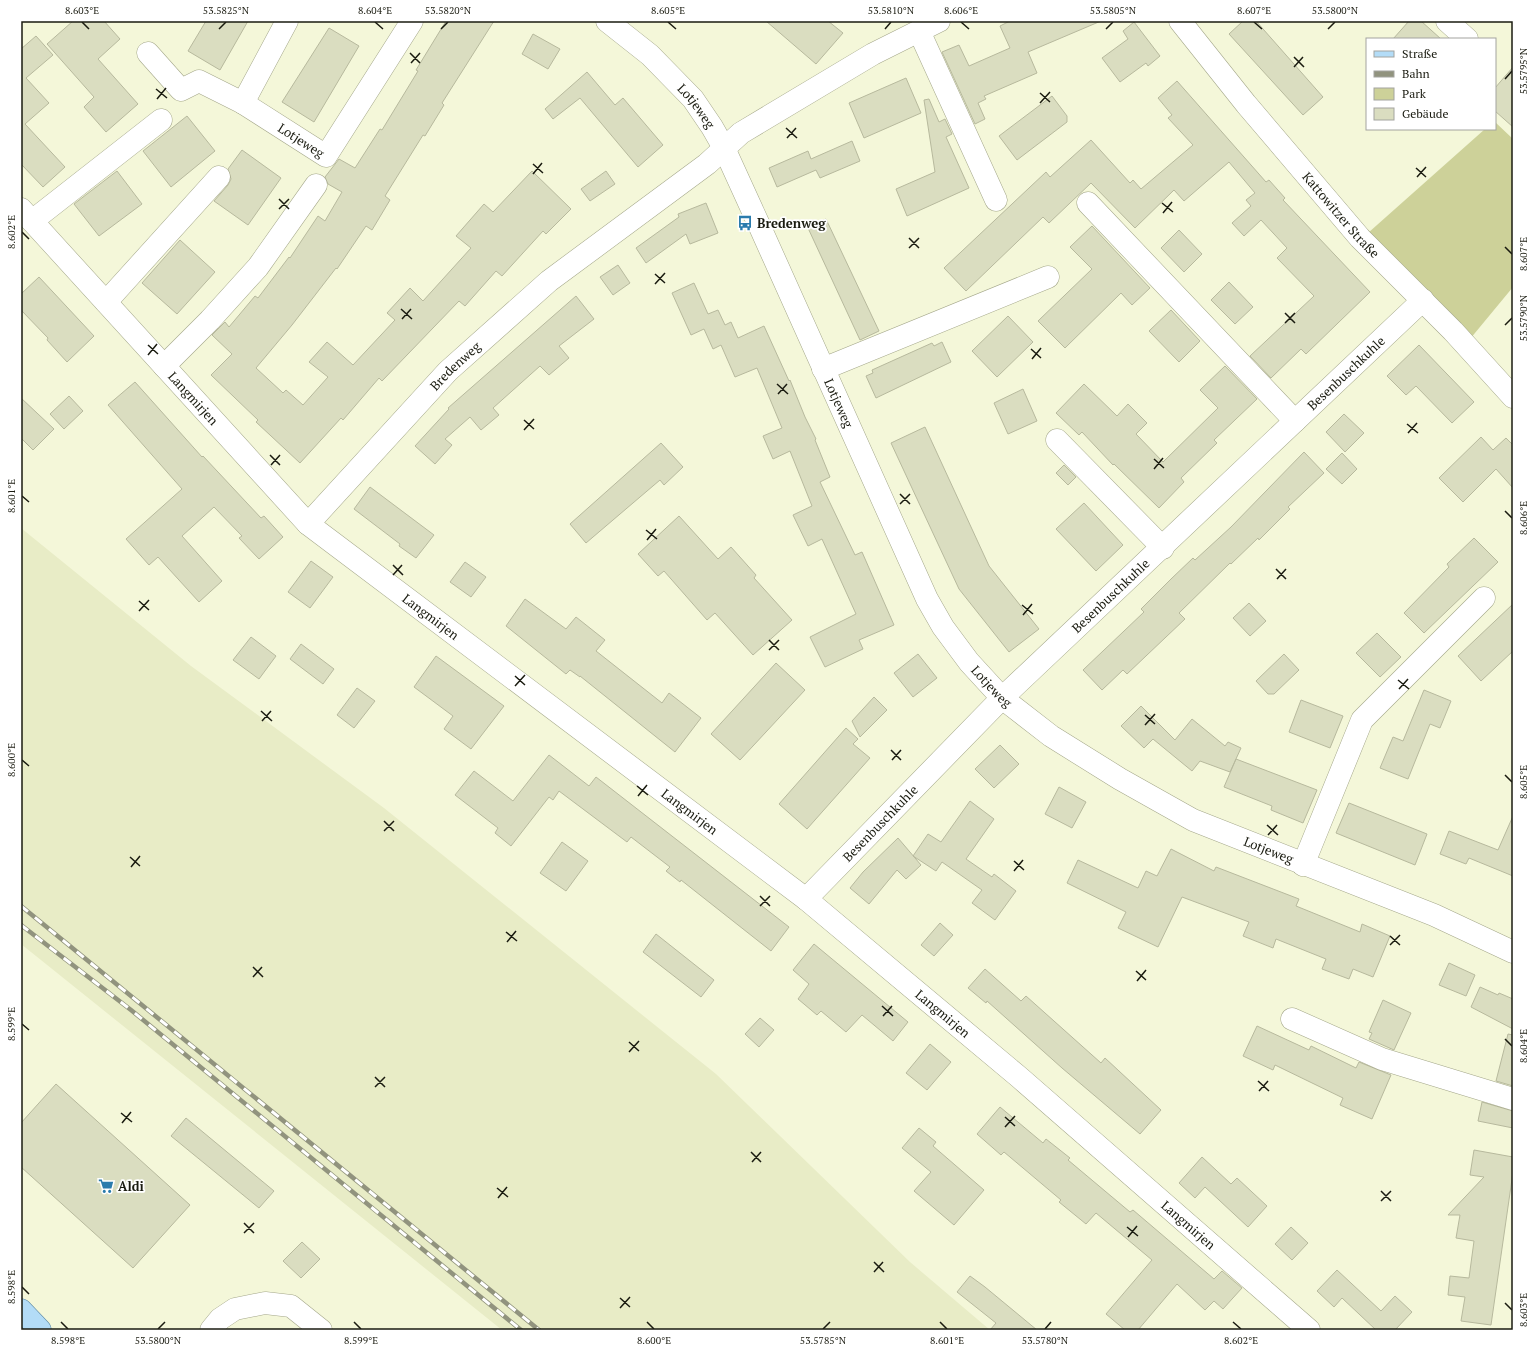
<svg xmlns="http://www.w3.org/2000/svg" width="1534" height="1351" viewBox="0 0 1534 1351" font-family="'PT Serif',serif">
<rect width="100%" height="100%" fill="#f4f7d9"/>
<path fill="#e8ecc6" d="M21,528L191,666L384,808L716,1074L910,1262L990,1330H502L21,944Z"/>
<path fill="#cdd199" d="M1495,122L1513,139V287L1470,339L1368,233L1485,129H1495Z"/>
<path fill="#daddc0" stroke="#b7b99d" d="M73,21H104L120,39L98,59L138,104L106,132L84,107L94,97L47,44Z
M206,21H248L220,70L188,51Z
M446,21H494L442,103L444,105L425,136L423,135L385,196L390,200L372,230L366,226L337,269L336,268L292,325L256,368L283,393L286,390L303,405L328,377L309,362L327,342L353,365L395,320L387,313L410,288L423,301L471,248L456,236L484,204L493,212L532,171L571,209L546,234L543,231L502,276L496,271L465,306L459,301L382,381L379,378L343,420L341,418L300,463L256,422L258,420L211,375L232,354L212,335L225,322L229,327L255,296L258,298L289,257L290,258L318,216L325,221L342,192L328,184L325,177L339,159L355,168L380,129L382,130L418,71L416,70Z
M766,21H828L843,33L816,64Z
M1010,21H1101L1028,52L1037,73L984,96L986,99L978,103L985,119L975,124L942,52L959,45L969,66L1010,48L1000,26Z
M1243,21H1256L1323,97L1303,115L1229,34Z
M1409,21H1421L1441,39H1393Z
M1134,22L1160,56L1148,66L1146,63L1120,82L1102,58L1128,39L1123,31Z
M329,28L359,46L314,122L282,102Z
M533,34L560,49L548,69L522,54Z
M36,36L53,55L26,78L49,103L25,124L65,167L43,187L21,164V49Z
M1513,67V127L1495,111V88Z
M587,72L615,105L623,98L663,145L638,167L580,98L553,119L545,109Z
M906,78L921,113L864,138L849,103Z
M1177,81L1266,182L1269,180L1285,198L1283,200L1370,292L1306,354L1301,349L1271,378L1250,356L1314,296L1277,258L1287,248L1261,220L1244,236L1232,223L1251,206L1246,200L1255,193L1229,162L1184,201L1174,190L1135,228L1091,183L1049,223L1043,217L966,291L944,268L1046,172L1050,177L1091,140L1130,183L1133,180L1141,189L1193,145L1168,118L1172,115L1158,98Z
M1052,96L1067,116V122L1017,160L999,136Z
M929,99L939,122L945,119L952,134L946,137L969,188L907,216L896,189L935,172L924,100Z
M187,116L215,151L171,187L143,151Z
M852,141L860,161L820,178L816,170L777,187L769,168L808,151L811,159Z
M242,150L281,178L248,225L214,201L228,185L231,179L228,169Z
M117,171L142,204L99,236L74,204Z
M606,171L615,184L590,201L581,189Z
M706,203L718,233L690,244L686,234L646,263L636,248L679,217L678,214Z
M826,219L879,331L860,340L808,228Z
M1092,226L1150,288L1132,305L1121,293L1065,348L1038,321L1092,269L1070,247Z
M1179,230L1202,254L1184,272L1161,248Z
M180,240L215,272L177,314L142,283Z
M618,265L630,283L613,295L600,277Z
M39,277L94,336L67,362L47,340L48,338L21,310V294Z
M1229,282L1253,307L1235,324L1211,300Z
M694,283L708,314L718,310L725,325L731,322L738,338L764,326L789,381L790,380L805,417L816,439L815,440L830,477L820,482L855,555L862,552L894,625L859,640L863,649L825,667L810,637L856,614L822,539L808,546L793,515L812,506L790,451L773,459L763,436L782,428L757,368L735,377L721,345L713,349L704,329L691,335L672,293Z
M576,296L594,319L559,346L569,358L549,375L540,366L493,408L499,415L481,430L470,417L445,439L452,445L435,464L415,446L449,409L448,408Z
M1171,310L1200,341L1179,362L1149,331Z
M1008,316L1033,342L997,377L972,351Z
M942,342L951,362L876,398L866,376L873,373L872,370L932,343L934,346Z
M1419,345L1474,402L1452,423L1416,386L1406,395L1387,376Z
M1225,366L1257,399L1214,440L1217,443L1181,478L1184,482L1159,508L1114,464L1113,465L1082,432L1079,435L1056,413L1084,384L1117,416L1128,404L1147,423L1136,434L1163,462L1218,408L1200,390Z
M135,382L202,457L203,456L261,518L264,516L283,537L259,559L239,538L242,536L214,507L182,536L222,581L199,602L158,557L149,565L126,539L182,489L108,405Z
M1023,389L1037,421L1008,434L994,403Z
M69,396L83,411L64,429L50,414Z
M21,398L54,429L33,450L21,438Z
M1344,414L1364,433L1345,452L1326,432Z
M925,427L989,566L1039,629L1009,652L959,589L891,443Z
M1481,437L1493,450L1506,438L1513,445V488L1496,469L1463,502L1439,478Z
M661,443L683,467L664,485L660,480L586,543L570,524Z
M1304,452L1324,473L1288,507L1290,509L1259,540L1258,538L1231,564L1230,563L1179,613L1185,619L1127,674L1123,670L1102,690L1083,670L1144,612L1141,609L1171,579L1193,558L1195,560L1231,527Z
M1342,453L1357,469L1342,484L1326,469Z
M1064,465L1076,477L1068,485L1056,473Z
M370,487L434,535L416,558L399,546L400,544L354,509Z
M1084,503L1123,545L1096,571L1056,529Z
M679,516L718,559L731,547L756,575L754,578L792,620L753,655L715,613L707,620L664,571L658,576L638,554Z
M1474,538L1498,562L1424,633L1404,613L1449,567L1447,564Z
M311,561L333,577L310,608L288,592Z
M465,562L486,577L471,597L450,582Z
M525,599L566,629L576,617L605,640L596,651L662,703L669,693L701,718L675,752L580,676V677L570,670L566,674L506,626Z
M1249,603L1266,621L1250,636L1233,618Z
M1513,604V651L1481,681L1458,656Z
M1377,633L1401,657L1380,677L1356,653Z
M251,637L276,656L259,679L233,660Z
M301,644L334,669L323,684L290,659Z
M918,654L937,678L913,697L894,673Z
M1284,654L1299,670L1274,694H1268L1256,681Z
M436,656L504,706L471,749L444,729L453,716L414,687Z
M776,663L805,690L740,760L711,734Z
M357,688L375,701L354,728L337,715Z
M1424,690L1451,701L1440,728L1430,724L1408,779L1380,768L1393,737L1403,741Z
M874,697L887,710L860,737L852,721Z
M1301,700L1343,716L1330,748L1289,732Z
M1141,706L1175,740L1192,719L1225,746L1228,742L1241,748L1230,772L1200,761L1192,771L1153,739L1144,748L1121,726Z
M846,728L858,739L853,744L870,758L807,829L779,804Z
M1000,745L1019,764L994,788L975,769Z
M549,755L589,786L596,777L789,927L771,951L681,880L680,882L666,871L670,867L631,837L627,842L559,791L553,800L549,797L511,846L495,833L498,828L455,795L474,771L513,801Z
M1236,759L1317,790L1303,823L1271,810L1272,806L1224,787Z
M1059,787L1086,802L1072,828L1045,814Z
M970,801L994,819L966,859L992,877L994,874L1016,891L995,920L972,903L982,890L942,862L936,871L913,856L928,834L941,842Z
M1349,803L1427,834L1415,865L1336,833Z
M1513,816V876L1469,858L1466,864L1440,854L1449,831L1498,850Z
M898,838L921,865L906,879L897,870L869,904L850,888L863,872Z
M562,842L588,861L566,891L540,873Z
M1171,849L1214,871L1216,867L1299,899L1296,906L1360,932L1362,924L1390,936L1373,977L1353,969L1349,979L1322,969L1326,959L1276,939L1273,948L1243,936L1249,922L1182,897L1158,947L1118,928L1126,912L1067,883L1078,860L1138,888L1146,871L1157,876Z
M940,923L953,935L934,956L921,945Z
M656,934L714,980L701,997L643,952Z
M814,944L908,1022L893,1041L862,1015L846,1032L821,1011L817,1015L798,999L809,984L793,970Z
M1449,963L1475,975L1466,996L1439,985Z
M985,969L1021,1001L1026,996L1101,1063L1105,1058L1161,1110L1140,1134L1062,1068L987,1001L986,1003L968,988Z
M1480,987L1498,995L1499,993L1513,999V1029L1471,1007Z
M1383,1000L1411,1013L1394,1050L1369,1039L1372,1033L1369,1032Z
M760,1018L774,1030L759,1047L745,1034Z
M1257,1026L1309,1050L1311,1046L1356,1068L1359,1062L1391,1075L1372,1119L1340,1105L1343,1098L1275,1065L1273,1070L1243,1056Z
M1508,1034L1513,1035V1086L1496,1081Z
M930,1044L951,1062L927,1090L906,1073Z
M56,1084L190,1205L133,1268L21,1167V1123Z
M1482,1102L1513,1111V1128L1478,1121Z
M1000,1107L1043,1143L1046,1139L1070,1158L1068,1160L1130,1212L1133,1210L1214,1279L1222,1271L1242,1288L1223,1309L1214,1301L1205,1310L1177,1284L1138,1330H1125L1106,1314L1152,1260L1096,1213L1086,1224L1059,1202L1061,1200L1004,1152L1001,1155L977,1134Z
M186,1118L274,1191L259,1208L171,1136Z
M919,1128L936,1142L933,1146L984,1190L954,1225L914,1191L931,1172L902,1148Z
M1474,1150L1513,1157V1172L1491,1325L1461,1321L1465,1297L1448,1295L1450,1276L1469,1278L1474,1241L1456,1238L1460,1215H1448L1484,1177L1470,1175Z
M1202,1157L1231,1184L1237,1178L1267,1206L1248,1227L1205,1187L1195,1198L1179,1183Z
M1291,1227L1308,1243L1292,1260L1275,1244Z
M302,1242L320,1259L301,1278L283,1261Z
M1337,1270L1381,1311L1395,1296L1412,1312L1395,1330H1376L1342,1298L1334,1307L1317,1291Z
M970,1276L985,1287L1037,1330H990L996,1323L957,1292Z"/>
<g fill="none" stroke-linecap="round" stroke-linejoin="round">
<g stroke="#a4a78a" stroke-width="23">
<g id="minor">
<path id="s1" d="M607,21L650,55L693,99L712,127L724,148L760,227L927,599L943,627L969,662L1002,698L1051,736L1120,779L1193,820L1434,915L1513,952"/>
<path id="s2" d="M1180,21L1246,104L1360,238L1453,331L1513,397"/>
<path d="M1447,21L1467,39"/>
<path d="M919,31L996,200"/>
<path id="s3" d="M148,53L181,90L199,81L243,103L326,156L412,21"/>
<path d="M243,103L287,21"/>
<path d="M1088,203L1295,421"/>
<path id="s4" d="M21,209L308,524L806,899L1019,1077L1309,1330"/>
<path d="M32,221L161,120"/>
<path d="M106,302L219,177"/>
<path d="M164,366L210,320L258,267L316,185"/>
<path d="M823,369L1048,277"/>
<path d="M1057,440L1163,548"/>
<path id="s5" d="M308,524L448,371L549,281L707,164L741,133L873,54L939,21"/>
<path d="M1303,865L1362,720L1484,598"/>
<path id="s6" d="M806,899L1002,698L1423,300"/>
<path d="M1292,1019L1382,1059L1513,1099"/>
<path d="M211,1330L220,1319L235,1309L265,1303L291,1306L321,1330"/>
</g>
</g>
<g stroke="#5d89a3" stroke-width="23">
<path id="major" d="M21,1310L40,1330"/>
</g>
<use href="#minor" stroke="#fff" stroke-width="22"/>
<use href="#major" stroke="#b3dcf7" stroke-width="22"/>
<g stroke="#91937e" stroke-width="4.5">
<path id="rail" d="M21,906L539,1330
M21,925L131,1010L521,1330"/>
</g>
<use href="#rail" stroke="#fff" stroke-width="3" stroke-dasharray="9" stroke-linecap="butt"/>
</g>
<path fill="none" stroke="#1a1b10" stroke-width="1.5" d="M82,22L89,29M375,22L383,29M668,22L676,29M961,22L969,29M1254,22L1262,29M219,29L226,22M441,29L448,22M885,29L891,22M1106,29L1113,22M1328,29L1335,22M410,53L420,63M1294,57L1304,67M411,63L420,53M1294,67L1303,57M1505,79L1512,71M156,89L167,98M1040,93L1050,102M157,99L166,88M1040,103L1050,92M786,128L797,138M787,138L796,128M533,164L543,173M1416,168L1426,177M533,174L542,163M1417,177L1426,167M279,199L289,209M1162,203L1173,212M279,209L289,199M1163,213L1172,202M22,232L29,239M909,238L919,248M1505,247L1512,254M909,248L919,238M655,274L665,283M655,284L665,273M401,309L412,319M1285,313L1295,323M402,319L411,309M1285,323L1295,313M1505,325L1512,318M148,345L158,354M1031,349L1041,358M148,355L157,344M1032,359L1041,348M777,384L788,394M778,394L787,384M524,420L534,429M1407,424L1418,433M524,430L534,419M1408,433L1417,423M270,455L280,465M1154,459L1164,468M271,465L280,455M1154,469L1163,458M900,494L910,504M22,496L29,502M900,504L910,494M1505,511L1512,518M646,530L657,539M647,540L656,529M393,565L403,575M1276,569L1286,579M393,575L402,565M1277,579L1286,569M139,601L149,610M1022,605L1033,614M139,611L149,600M1023,615L1032,604M769,640L779,650M769,650L779,640M515,676L525,685M1398,680L1409,689M515,686L525,675M1399,689L1408,679M261,711L272,721M1145,715L1155,724M262,721L271,711M1145,725L1155,714M891,750L901,760M22,760L29,766M892,760L901,750M1505,775L1512,782M637,786L648,795M638,796L647,785M384,821L394,831M1267,825L1278,835M384,831L394,821M1268,835L1277,825M130,857L140,866M1014,861L1024,870M131,867L140,856M1014,871L1023,860M760,896L770,906M760,906L770,896M506,932L517,941M1390,936L1400,945M507,942L516,931M1390,945L1400,935M253,967L263,977M1136,971L1146,980M253,977L262,967M1137,981L1146,970M882,1006L893,1016M883,1016L892,1006M22,1024L29,1030M1505,1039L1512,1046M629,1042L639,1051M629,1052L639,1041M375,1077L385,1087M1258,1081L1269,1091M375,1087L385,1077M1259,1091L1268,1081M121,1113L132,1122M1005,1117L1015,1126M122,1123L131,1112M1005,1127L1015,1116M751,1152L761,1162M752,1162L761,1152M497,1188L508,1197M1381,1191L1391,1201M498,1198L507,1187M1381,1201L1391,1191M244,1223L254,1233M1127,1227L1138,1236M244,1233L254,1223M1128,1237L1137,1226M874,1262L884,1272M874,1272L883,1262M22,1287L29,1294M620,1298L630,1307M1505,1303L1512,1310M620,1308L630,1297M61,1322L68,1329M354,1322L361,1329M647,1322L654,1329M940,1322L947,1329M1233,1322L1241,1329M158,1329L165,1322M823,1329L830,1322M1045,1329L1051,1322"/>
<defs>
<g id="bus-bare" transform="scale(1.2)"><path d="M-5-6H5V4H4V6H2V4H-2V6H-4V4H-5ZM-3.5-4V0h7V-4ZM-3.5 1.2v1.5H-2V1.2ZM2 1.2v1.5H3.5V1.2Z" fill="#2a7bac" stroke="#fff" stroke-width="2.5" paint-order="stroke"/></g>
<g id="supermarket-bare" transform="scale(1.2)"><path d="M-6-5.5h2.5l.6 2H6L4.5 2H-2.5L-4.4-4H-6ZM-1.5 3.2a1.3 1.3 0 1 0 .1 0ZM3 3.2a1.3 1.3 0 1 0 .1 0Z" fill="#2a7bac" stroke="#fff" stroke-width="2.5" paint-order="stroke"/></g>
</defs>
<g fill-rule="evenodd">
<use href="#bus-bare" x="745" y="223"/>
<use href="#supermarket-bare" x="106" y="1186"/>
</g>
<g text-anchor="middle" dominant-baseline="central" stroke-width="3.5" stroke-linejoin="round" paint-order="stroke">
<g font-size="13" fill="#1a1b10" stroke="#fff">
<text stroke="none"><textPath href="#s1" startOffset="124">Lotjeweg</textPath></text>
<text stroke="none"><textPath href="#s3" startOffset="188">Lotjeweg</textPath></text>
<text stroke="none"><textPath href="#s2" startOffset="252">Kattowitzer Straße</textPath></text>
<text stroke="none"><textPath href="#s5" startOffset="216">Bredenweg</textPath></text>
<text stroke="none"><textPath href="#s6" startOffset="754">Besenbuschkuhle</textPath></text>
<text stroke="none"><textPath href="#s4" startOffset="256">Langmirjen</textPath></text>
<text stroke="none"><textPath href="#s1" startOffset="454">Lotjeweg</textPath></text>
<text stroke="none"><textPath href="#s6" startOffset="430">Besenbuschkuhle</textPath></text>
<text stroke="none"><textPath href="#s4" startOffset="580">Langmirjen</textPath></text>
<text stroke="none"><textPath href="#s1" startOffset="778">Lotjeweg</textPath></text>
<text stroke="none"><textPath href="#s4" startOffset="904">Langmirjen</textPath></text>
<text stroke="none"><textPath href="#s6" startOffset="106">Besenbuschkuhle</textPath></text>
<text stroke="none"><textPath href="#s1" startOffset="1102">Lotjeweg</textPath></text>
<text stroke="none"><textPath href="#s4" startOffset="1228">Langmirjen</textPath></text>
<text stroke="none"><textPath href="#s4" startOffset="1552">Langmirjen</textPath></text>
</g>
<g font-size="13" font-weight="bold" fill="#1a1b10" stroke="#fff" text-anchor="start">
<text x="757" y="223">Bredenweg</text>
<text x="118" y="1186">Aldi</text>
</g>
</g>
<rect width="1534" height="1351" fill="none" stroke="#ffffff" stroke-width="44"/>
<rect x="1366" y="38" width="130" height="92" fill="#ffffff" stroke="#a3a49f"/>
<rect x="1374" y="51" width="20" height="6" fill="#b3dcf7" stroke="#a3a49f"/>
<text x="1402" y="58" font-size="12" fill="#1a1b10">Straße</text>
<rect x="1374" y="71" width="20" height="6" fill="#91937e" stroke="#a3a49f"/>
<text x="1402" y="78" font-size="12" fill="#1a1b10">Bahn</text>
<rect x="1374" y="88" width="20" height="12" fill="#cdd199" stroke="#a3a49f"/>
<text x="1402" y="98" font-size="12" fill="#1a1b10">Park</text>
<rect x="1374" y="108" width="20" height="12" fill="#daddc0" stroke="#a3a49f"/>
<text x="1402" y="118" font-size="12" fill="#1a1b10">Gebäude</text>
<rect x="22" y="22" width="1490" height="1307" fill="none" stroke="#1a1b10" stroke-width="1.5"/>
<g font-size="10" text-anchor="middle" fill="#1a1b10">
<text x="82" y="14">8.603°E</text>
<text x="226" y="14">53.5825°N</text>
<text x="375" y="14">8.604°E</text>
<text x="448" y="14">53.5820°N</text>
<text x="668" y="14">8.605°E</text>
<text x="891" y="14">53.5810°N</text>
<text x="961" y="14">8.606°E</text>
<text x="1113" y="14">53.5805°N</text>
<text x="1254" y="14">8.607°E</text>
<text x="1335" y="14">53.5800°N</text>
<text transform="translate(1523 71) rotate(-90)" y="4">53.5795°N</text>
<text transform="translate(11 232) rotate(-90)" y="4">8.602°E</text>
<text transform="translate(1523 254) rotate(-90)" y="4">8.607°E</text>
<text transform="translate(1523 318) rotate(-90)" y="4">53.5790°N</text>
<text transform="translate(11 496) rotate(-90)" y="4">8.601°E</text>
<text transform="translate(1523 518) rotate(-90)" y="4">8.606°E</text>
<text transform="translate(11 760) rotate(-90)" y="4">8.600°E</text>
<text transform="translate(1523 782) rotate(-90)" y="4">8.605°E</text>
<text transform="translate(11 1024) rotate(-90)" y="4">8.599°E</text>
<text transform="translate(1523 1046) rotate(-90)" y="4">8.604°E</text>
<text transform="translate(11 1287) rotate(-90)" y="4">8.598°E</text>
<text transform="translate(1523 1310) rotate(-90)" y="4">8.603°E</text>
<text x="68" y="1344">8.598°E</text>
<text x="158" y="1344">53.5800°N</text>
<text x="361" y="1344">8.599°E</text>
<text x="654" y="1344">8.600°E</text>
<text x="823" y="1344">53.5785°N</text>
<text x="947" y="1344">8.601°E</text>
<text x="1045" y="1344">53.5780°N</text>
<text x="1241" y="1344">8.602°E</text>
</g>
</svg>
